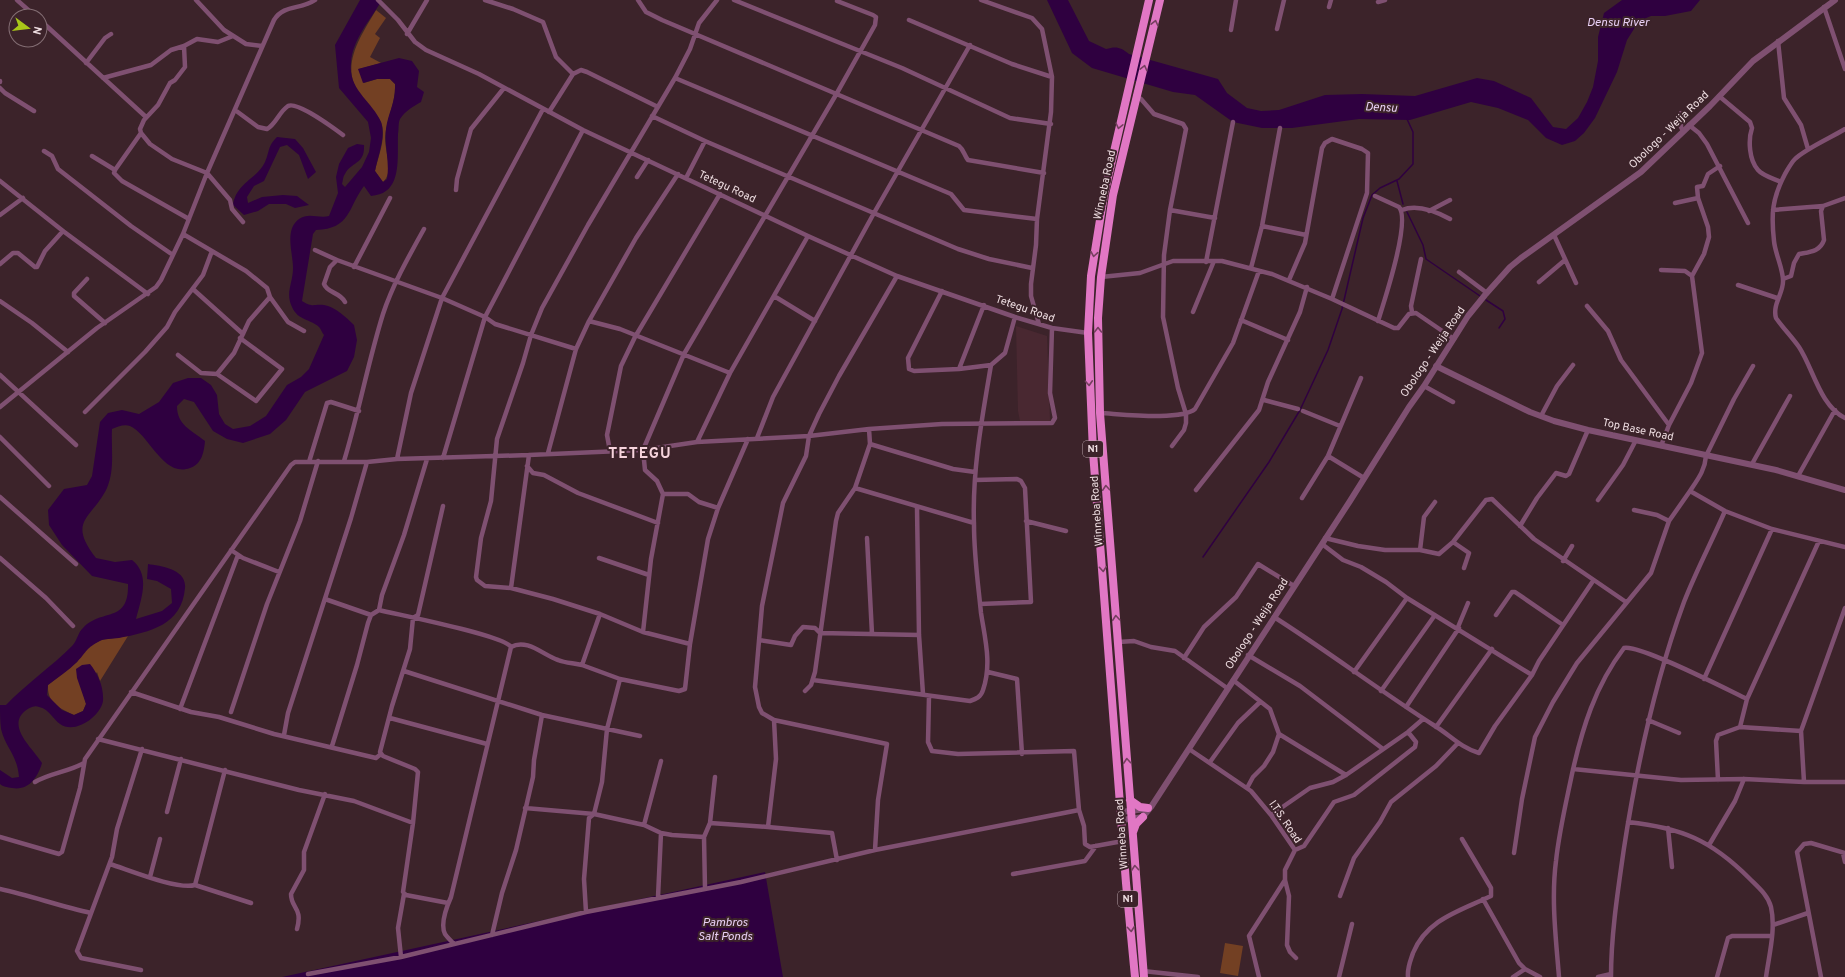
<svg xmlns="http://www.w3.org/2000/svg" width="1845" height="977" viewBox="0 0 1845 977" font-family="Overpass,sans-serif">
<rect width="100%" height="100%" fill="#3c232a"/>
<path fill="#492831" d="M1016,326L1047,336L1050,421H1020L1018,411Z"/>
<path fill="#734023" d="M376,10L386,18L375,34L380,38L370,57L381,63L359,69L364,83L377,79H390L395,84C396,103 386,119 385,138C385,152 394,173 383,182L375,171C378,156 387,137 381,122C376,112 366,104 360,95C339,66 361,36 376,10Z
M128,636L100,681L97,672L83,693L86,704L83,711L74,715C59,708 47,703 48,685L77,662L87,647L101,640Z
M1225,943L1243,946L1238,976L1220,973Z"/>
<path fill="#2f0040" d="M360,0H382C371,19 352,40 351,63C348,90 372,101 381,122C386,137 378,156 375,171L383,182L387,179C390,162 384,146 386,129C388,113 396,102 395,84L390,79H377L363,83L358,69L399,58L412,61L419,71L417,87L424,92L421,102C414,106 405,111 400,119C398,123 399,130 398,134C397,159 403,194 371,196L364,186C348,207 351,229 316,230L313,234L302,301C314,308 312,304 324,305C335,307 346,317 354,325L357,340L354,357L347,371L305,392L286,420L270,434L243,443L227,439L213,431L194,402L184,399L177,406C177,425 191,430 205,441C204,452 202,464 190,468C163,478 149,434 130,426C124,424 117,427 112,429C111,449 115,469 107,488C93,518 66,520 96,558L115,562L132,560C151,575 141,599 136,619L162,611L172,603L171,589L157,581L147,579L148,564C161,566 187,569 185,588C182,625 150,632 119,638C112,639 104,638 98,642C85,649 86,653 77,662C68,671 57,678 48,685L47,695L62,710L74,715L83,711L86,704L77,678L76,669L82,665L90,664C98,674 104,687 103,701C101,716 75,735 60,724C53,719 49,709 39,707C34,705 29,708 25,711C6,727 34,749 42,763C38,777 29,791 12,788C7,787 3,787 0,784V770L12,778L19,777C17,754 6,749 1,729C0,722 0,712 0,705H6C26,684 51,667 72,646C77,641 78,632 83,628C102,608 129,624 128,584L92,576L62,545L49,525L48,510L64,489L87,485L92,476L100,422L108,413L122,410L139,414L159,402L173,383L188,378H201L211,385L217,395L219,414L225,424L233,429L250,426L266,416L287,385L301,377L309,369L324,335C322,333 321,329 319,327C311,319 298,321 292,307C285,293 293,283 293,268C293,253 284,230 299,219C309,212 319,219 329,216L338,193L336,177L339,164L348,148L357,144L364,145C365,165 352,161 345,174C343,176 343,181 342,184L345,187L362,167L369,152L371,138L368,122L339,88L335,45Z
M1047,0H1068L1089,41L1106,49C1116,46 1121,47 1129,54L1218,79L1227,93L1247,108L1261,111L1279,110L1325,95L1362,94L1415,96L1477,78L1494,81L1531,98L1553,127L1566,129L1578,118L1587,102L1593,87L1598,61V37L1604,13L1622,0H1700L1691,11L1665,16H1651L1639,21L1627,40L1617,72L1595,118L1584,133L1575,141L1562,145L1546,138L1528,120L1498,108L1471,102L1410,120L1359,119L1292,128H1262L1233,122L1195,95L1173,92L1092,68L1072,53Z
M277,137L295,139L303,148L316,172L308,179L299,155L287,145L280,147L264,181L254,186L247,197L248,203L262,197L283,195L297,196L309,205L295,208L286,204H269L258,211L244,215L233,205C236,183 257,179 265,162C270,151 267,147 277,137Z
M765,872L783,977H282Z"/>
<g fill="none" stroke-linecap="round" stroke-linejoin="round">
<path stroke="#2f0040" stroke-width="1.5" d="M1397,181L1403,204
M1407,212L1423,245L1426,259L1480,296
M1486,300L1503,311L1505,319L1499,328
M1203,557L1269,462L1300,410L1328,350L1342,309L1363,218L1372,195L1380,188L1399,179L1413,164V132L1407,119"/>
<path stroke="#7f5071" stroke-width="4.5" d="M17,0L35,16
M196,0L224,30L246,44L262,46
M378,0L398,20L415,42L426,50L479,74L583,130L808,236L897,276L1015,317L1052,328L1088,333
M485,0L513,9L543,22L556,57L573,74
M638,0L646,12L662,20L959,146C964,150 964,155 968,160L1044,173
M734,0L902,68L1010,118L1051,124
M981,0L1032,18L1042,29L1052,77L1051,112L1037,219L1036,245L1031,284V296L1039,324
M1378,2L1385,0
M1329,7L1331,0
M1824,7L1845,69
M40,20L146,117
M909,20L1012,64L1052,77
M1277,29L1284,0
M1231,30L1236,0
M407,34L427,0
M1778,41L1784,98L1801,125L1808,149
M184,46L185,67L175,80L170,83L158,105L144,120L140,129L141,133L150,144L172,159L207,173L230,200L232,209L243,222
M86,63L105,38L111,34
M103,78L151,65L171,50L184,46L197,39L218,42L233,36
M675,78L951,194L964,210L1037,219
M0,81V82
M0,88L5,93L34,111
M1719,96L1750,122L1752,128C1748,140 1749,160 1758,170C1763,176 1775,179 1781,182
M1141,99L1154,114L1183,124L1186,129L1170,210L1164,255L1163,317L1178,388L1186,414V423L1184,430L1172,446
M543,109L442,298L485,317L495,324L576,349
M235,110L258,127L267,129C276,124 279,112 288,106C297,101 335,129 343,135
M549,112L573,74L581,70L587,72L658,107
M1681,113V127L1683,131
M652,116L705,141L958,249L989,259L1032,268
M1689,125L1699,133L1707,144L1748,223
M1845,129C1832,137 1805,149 1795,159C1791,163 1788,169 1785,174C1772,199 1771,214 1774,241C1775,253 1783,269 1783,280C1784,293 1772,304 1776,318C1783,328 1792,337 1799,347C1813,368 1820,406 1845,418
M141,133L115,170L114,173L122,181L189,219
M44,151L52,156L58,169L131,226L173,255
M92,156L115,170
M637,177L648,160
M686,178L705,141
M0,181L63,231L148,294
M456,190L457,179L471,129L504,88
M1375,196L1399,207C1411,221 1384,302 1378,321
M1675,203L1698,198
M1170,210L1215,218
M1402,210C1417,204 1437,212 1450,219
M1773,210L1823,206
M1429,211L1450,200
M0,215L23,198
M1262,226L1306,235
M183,234L246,271L267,288L270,297L288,322L304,331
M1554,235L1576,283
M315,250L337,260
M1206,262L1233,122
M0,264L13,253H18L35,267H37L45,251L63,231
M354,267L390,198
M1251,268L1262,226L1280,128
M1661,270L1685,271L1692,276
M1459,272L1487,293
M1101,277L1140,273L1173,261H1222L1272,274L1332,299L1367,193L1368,153L1362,149L1332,139L1325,143L1322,148L1305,243L1289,280
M87,279L74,293V296L105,323
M1783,279L1791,276L1794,263L1799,254C1809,252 1820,252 1824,240L1821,211L1823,206L1845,198
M1539,282L1565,260
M1738,285L1777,298
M194,290L243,334
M942,291L908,358L909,369L914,371L959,369L991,365L1005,353L1015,317
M774,296L815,321
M1332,299L1394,328H1398L1409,314L1416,313L1454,339
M0,301L32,323L68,352
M345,302C340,292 327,293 324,284L330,267L337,260L442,298L411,393L397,459
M1587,306L1608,331L1621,360L1669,425
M1193,312L1214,261
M1412,312L1411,306L1421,259
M1241,320L1288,340
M589,321L620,329L730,373
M178,355L201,373L217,374L256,401L282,369L240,338
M1753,366L1734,399L1706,456C1705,470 1698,479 1690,491L1725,511L1772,529L1845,547
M959,369L984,305
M217,374L234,353L249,321L270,297
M0,375L76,445
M1424,386L1453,402
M1264,400L1298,409
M0,407L97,328L156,287L161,280L183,234L207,173L274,20C284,4 301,10 315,0
M1303,411L1340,426
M85,412L145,352L167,327L175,312L203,275L212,251
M1100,413C1121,414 1181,421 1195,409L1233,343L1259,271
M1541,416L1557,386L1573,365
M0,437L49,486
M757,438L773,397L874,213L970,45
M697,442L730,373L808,236
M870,444L953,469L975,472
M1661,446L1669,425L1691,383L1702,353L1692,276L1704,254L1709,237L1708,227L1698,198L1697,187L1703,186L1708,174L1720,166
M610,451L607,435L621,366L635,337L720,194
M548,453L576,349L589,321L636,238L678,174
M1328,456L1364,478
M443,458L485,317L583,130
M344,461C359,412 368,362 383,314C393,284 409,256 424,229
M309,462L327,403L331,402L359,411
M1752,464L1790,396
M527,466L533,473L544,475L578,493L658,523
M1798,476L1835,410
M975,480L1017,479L1021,481L1025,488L1031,602L980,604
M855,488L974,523
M1196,490L1259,410L1268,382L1300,312L1307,287
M663,494H688L699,502L718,508
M0,497L76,564
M1302,498L1328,456L1361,378
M1598,500L1623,465L1636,440
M443,506L418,615L413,618L410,649L392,706L380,752L383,756L415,769L418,772L413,823L403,892L406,895L448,903
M917,508L919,635L923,694
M1634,510L1657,515L1669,521
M1026,521L1066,531
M1520,526L1537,498L1556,473L1566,476L1569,474L1588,430
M867,538L872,634
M1325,538L1358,546L1385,550H1420L1439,554L1453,542L1486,500L1492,499L1534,539L1626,602
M1453,542L1469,553L1464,568
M1322,544L1343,560L1361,567L1386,582L1407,598L1532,675
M231,550L243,558L279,572
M1420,550L1424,517L1435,502
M0,558L46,598L73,626
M599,558L649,575
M1563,561L1572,546
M511,588L529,455
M325,599L371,615
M379,610L382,595L404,535L427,459
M1496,615L1512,592H1515L1563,625
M1274,617C1329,652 1380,691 1435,726C1450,735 1461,748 1479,753L1495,726L1532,675L1539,661L1593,581
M1458,627L1468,603
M643,632L651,559L663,494L657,481L645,470L643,450L684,354L837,93L875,25L876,17L873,15L837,1
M759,640L791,645L795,636L803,627L815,628L820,633L919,635
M1118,642L1134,641L1151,647L1175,651L1227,688
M690,644L643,632L600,614L553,599L511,588L485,586L477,580L476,577L481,538L491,501L497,439L523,363L531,335L542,308L588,225L675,78L690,49L699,23L717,0
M1248,655L1300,686L1383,749
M1184,658L1204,627L1236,597L1258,564L1294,586
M582,665L620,679L607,729L602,782L594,814L589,818L584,879L586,912
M404,671L542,715L640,736
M988,672L1017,679L1022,754
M1354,672L1407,598
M620,679L679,691L685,689L690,644L708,539L718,508L748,439
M1704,679L1772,529
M813,680L970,701C976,699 981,697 983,690C992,664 985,639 981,613C978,583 974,555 974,525C972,471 982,418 991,365
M1233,680L1270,709L1279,734L1346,775
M805,691L811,685L815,672L836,521L838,513L855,488L870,444L869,429
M1381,691L1435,615
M131,692L191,712L219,717L274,734L376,758L381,754
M929,696L928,742L932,751L958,754L1074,751L1079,810L1084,826L1085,844L1090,847L1123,841
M1406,707L1459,628
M180,709L238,555
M231,712L267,604L300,521L318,461
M390,718L487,744
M774,720L887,744L878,800L875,850
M1648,720L1679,733
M1436,727L1492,649
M1740,727L1747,699L1819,541
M284,735L288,713L351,518L367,462
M98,739L299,790L354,801L413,823
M332,746L357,665L368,623L371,615L379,610C399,615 503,635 511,647
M1189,749L1251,791L1271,815L1295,850L1285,870V880L1289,896L1287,945L1290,952L1296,958
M1210,762L1238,723L1260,702
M1573,769L1681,780L1744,779L1804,782H1845
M715,777L710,823L704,837L705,889L741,882L875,850L1079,810
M1718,780L1716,741L1718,735L1740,727L1801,731
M35,782C50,773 68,772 84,763
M1804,782L1801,731L1845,608
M1247,788L1253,777L1264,766L1273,752L1279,734
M525,808L594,814L644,825L661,833L672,835L704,837
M167,812L181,759
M1271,815L1310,788L1333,782L1346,775L1408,732L1423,719
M1628,822C1682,828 1711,840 1749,878C1758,887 1768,895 1771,907C1776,929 1769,955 1766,977
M710,823L768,827
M644,825L661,761
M1668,828L1672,867
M0,837L59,854L62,852L80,788L85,759L291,465L295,462H367L397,459L529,455L643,450L697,442L809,436L869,429L942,424L1052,423L1055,418L1050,393L1052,328
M1709,845L1735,801L1744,779
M1295,850L1304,846L1334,802L1354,795L1415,747L1416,742L1408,732
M1514,853L1522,799L1535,737L1553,702L1577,663L1651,573L1669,521L1690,491
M1843,853L1845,862
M837,860L832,833L768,827L776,759L774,720L762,713L759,707L755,687L762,606L783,503L806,456L809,436L819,414L839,376L897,276
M110,864C129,870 177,890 195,885L251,903
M1013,874L1085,861L1096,846
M150,877L160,839
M195,885L225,770
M0,889C31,896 60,906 91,913
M1340,896L1354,858L1380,822L1391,802L1436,766L1458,743
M658,897L661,833
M1483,899L1519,963L1525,969L1540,977
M1773,925L1808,913
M297,929C303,907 291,909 291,894L304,870V852L325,794
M492,935L502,893L516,850L533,777L534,760L542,715
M454,944C451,941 447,937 445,934C440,924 447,906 451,897L511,647C527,638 543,655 558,660C565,663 574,663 582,665L600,614
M401,957L398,928L404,894
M141,970L81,958L77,951L112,857L117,829L142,749
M1143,971L1198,977
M308,974L401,957L586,912L705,889
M1259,977L1249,936L1285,880
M1339,977L1352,924
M1408,977C1407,968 1410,962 1413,953C1427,919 1460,911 1491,896V888L1462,839
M1513,977L1525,969
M1559,977C1556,939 1551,899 1556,861C1559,832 1566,803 1572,774C1582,729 1595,686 1624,648C1639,644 1728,690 1747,699
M1598,977L1611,974
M1611,977C1611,934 1618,890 1624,848C1637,764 1655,681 1684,602C1696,571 1712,541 1725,511
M1717,977L1728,938L1732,936H1771
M1821,977L1797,852L1804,844L1811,843L1845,853"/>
<path stroke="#7f5071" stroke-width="6" d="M1436,366L1530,412L1554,421L1588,430L1776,470L1845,490
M1121,812L1146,809
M1122,820L1143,817L1151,807L1350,501L1409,407L1424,386L1468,316L1485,295L1510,267L1521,258L1641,172L1710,106L1753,61L1835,0"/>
<path stroke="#e177c4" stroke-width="8" d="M1130,800L1140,807L1148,808
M1133,832L1136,824L1143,817
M1135,977L1126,883L1093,452L1088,333L1091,276L1104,195L1149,0
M1144,977L1100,413L1098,318L1101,277L1113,195L1160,0"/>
</g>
<defs><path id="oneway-chevron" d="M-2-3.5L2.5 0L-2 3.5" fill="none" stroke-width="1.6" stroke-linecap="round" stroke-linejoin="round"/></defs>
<g stroke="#764060">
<use href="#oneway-chevron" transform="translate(1155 23) rotate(-77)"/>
<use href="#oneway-chevron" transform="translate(1144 68) rotate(-76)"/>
<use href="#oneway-chevron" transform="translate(1119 126) rotate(103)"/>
<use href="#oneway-chevron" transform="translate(1094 254) rotate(99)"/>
<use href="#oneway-chevron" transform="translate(1098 330) rotate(-90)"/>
<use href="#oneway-chevron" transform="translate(1089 383) rotate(87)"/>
<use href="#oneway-chevron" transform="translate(1106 488) rotate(-94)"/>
<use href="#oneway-chevron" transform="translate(1103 569) rotate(85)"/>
<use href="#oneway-chevron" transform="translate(1116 618) rotate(-95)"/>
<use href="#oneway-chevron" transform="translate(1127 761) rotate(-95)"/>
<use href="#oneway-chevron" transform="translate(1135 868) rotate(-95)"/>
<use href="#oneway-chevron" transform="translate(1131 929) rotate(85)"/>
</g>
<g text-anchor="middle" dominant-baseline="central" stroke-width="4" stroke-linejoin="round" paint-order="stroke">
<g fill="#3c232a" stroke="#b9a5aa" stroke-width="1">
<rect x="1083" y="441" width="20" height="16" rx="3"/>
<rect x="1118" y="891" width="20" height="16" rx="3"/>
</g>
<g font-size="10" font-weight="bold" fill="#eedde1">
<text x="1093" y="449">N1</text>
<text x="1128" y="899">N1</text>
</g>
<g font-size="11" fill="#eedde1" stroke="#3c232a">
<text transform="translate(1669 130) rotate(-44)">Obologo - Weija Road</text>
<text transform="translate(1105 185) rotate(-78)">Winneba Road</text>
<text transform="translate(727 187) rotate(25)">Tetegu Road</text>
<text transform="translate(1025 309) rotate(19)">Tetegu Road</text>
<text transform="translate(1433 352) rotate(-56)">Obologo - Weija Road</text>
<text transform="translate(1638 430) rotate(12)">Top Base Road</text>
<text transform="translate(1097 511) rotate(-94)">Winneba Road</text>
<text transform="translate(1257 624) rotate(-57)">Obologo - Weija Road</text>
<text transform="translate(1285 822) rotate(56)">I.T.S. Road</text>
<text transform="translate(1122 834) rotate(-94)">Winneba Road</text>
</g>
<g font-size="12" font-style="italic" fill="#e9d0f5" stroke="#3c232a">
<text x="1618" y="23">Densu River</text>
<text transform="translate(1381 108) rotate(3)">Densu</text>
<text x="725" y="923">Pambros<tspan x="725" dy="14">Salt Ponds</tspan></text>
</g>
<g font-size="15" font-weight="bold" letter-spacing="1" fill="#f6d3dc" stroke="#3c232a">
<text x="640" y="454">TETEGU</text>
</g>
</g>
<g transform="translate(28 28) rotate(105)"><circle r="19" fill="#3c232a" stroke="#836d73"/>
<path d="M0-3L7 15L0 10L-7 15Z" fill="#a9c719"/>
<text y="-6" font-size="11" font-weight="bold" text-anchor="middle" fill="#eedde1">N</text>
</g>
</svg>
